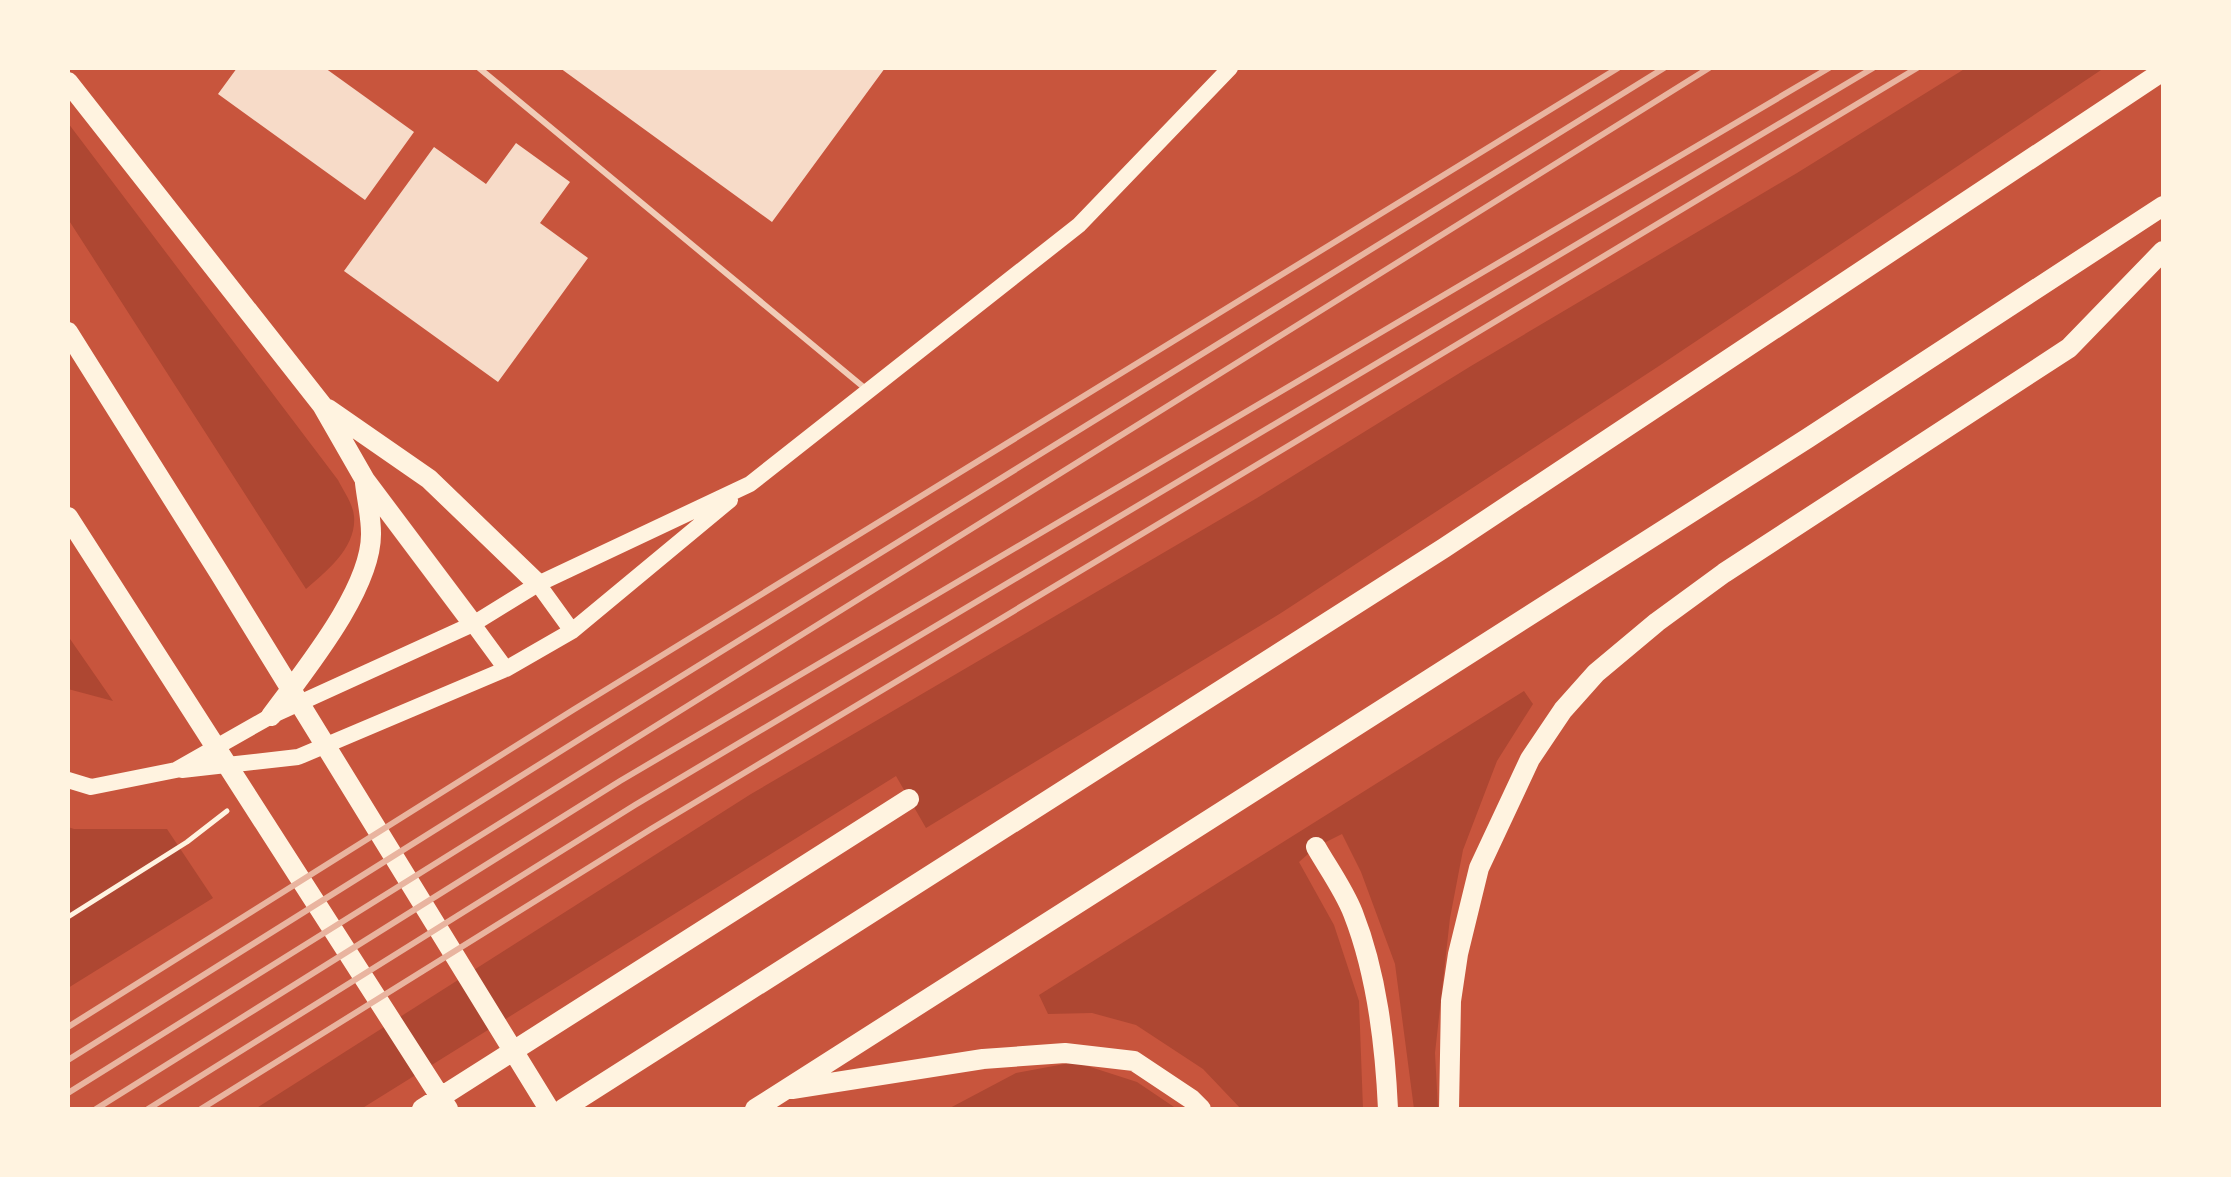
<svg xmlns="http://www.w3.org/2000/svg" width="2231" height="1177" viewBox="0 0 2231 1177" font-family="'Crimson Pro',serif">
<rect width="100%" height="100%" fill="#c8553d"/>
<path fill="#ae4732" d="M1966,68H2104L1662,364L1281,613L926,828L896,776L361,1109H255L751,794L1257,498L1471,366L1797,173Z
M68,123L338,480C343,490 353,504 354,516C357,547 327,571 306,589L68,219Z
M68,636L113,701L68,689Z
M1524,691L1533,704L1497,761L1463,850L1450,918L1435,1053L1438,1109H1414L1395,964L1361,872L1342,834L1316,847L1299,862L1334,925L1359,1001L1363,1109H1241L1203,1069L1136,1025L1092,1013L1048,1014L1039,995Z
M68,827L74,829H167L213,898L68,988Z
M1075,1062L1137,1082L1177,1109H948L1016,1073Z"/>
<path fill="#f7dbc8" d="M237,68H325L414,132L365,200L218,94Z
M560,68H885L772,222Z
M516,143L570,182L540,223L588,258L498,382L344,271L434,147L486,184Z"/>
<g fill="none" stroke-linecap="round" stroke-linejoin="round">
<path stroke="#fff3e0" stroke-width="5" d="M68,917L187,842L227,811"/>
<path stroke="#f1ccb7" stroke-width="6" d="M479,68L867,390"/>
<path stroke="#fff3e0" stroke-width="16" d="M538,584L572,631
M473,624L506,669
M182,770L298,757L506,669L572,631L730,500
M68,780L91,787L176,770L271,716L473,624L538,584L750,484L1079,225L1230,68"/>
<path stroke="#fff3e0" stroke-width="20" d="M68,82L322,405L365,480L473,624
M68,332L220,574L549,1109
M328,409L429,479L538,584
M68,517L448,1109
M271,716C304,671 372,589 371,533C371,517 367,500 365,483
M1316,847C1328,868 1344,890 1353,913C1377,974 1385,1043 1388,1109
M792,1089L983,1059L1065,1053L1134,1061L1191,1099L1201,1109
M422,1109L909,799
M563,1109L1444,548L2163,71
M755,1109L1808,438L2163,206
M1449,1109L1451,1001L1458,954L1479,868L1530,759L1563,710L1596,673L1657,622L1724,573L2069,348L2163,251"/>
<path stroke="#e9b49f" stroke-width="6" d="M68,1027L573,710L1618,68
M68,1060L588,734L1664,68
M68,1093L1709,68
M96,1109L620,781L1829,68
M148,1109L635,805L1873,68
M201,1109L651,829L1917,68"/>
</g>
<rect width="2231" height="1177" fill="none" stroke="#fff3e0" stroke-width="140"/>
</svg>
